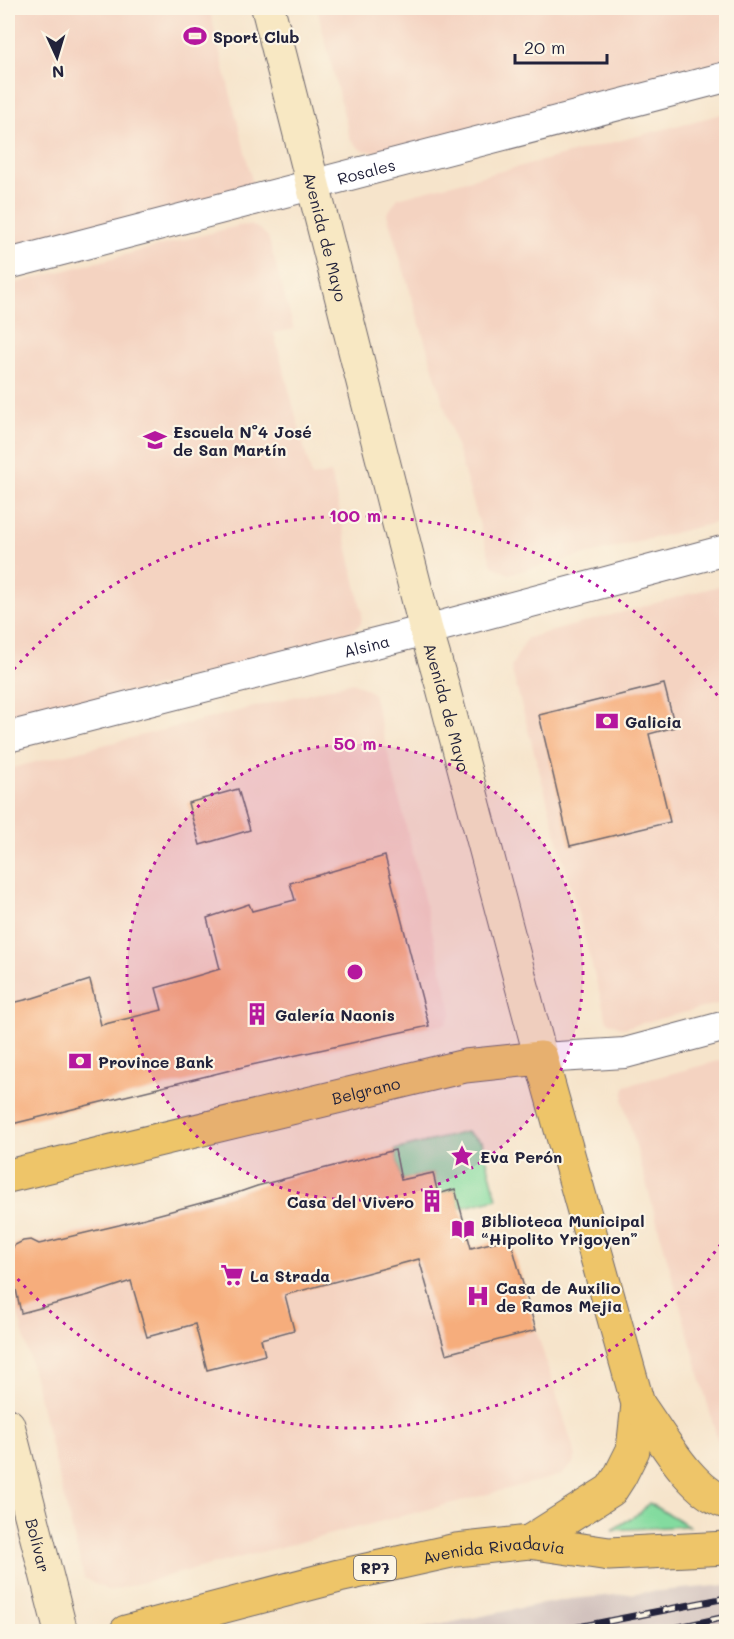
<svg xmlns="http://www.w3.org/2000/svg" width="734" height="1639" viewBox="0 0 734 1639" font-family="Mali,sans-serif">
<rect width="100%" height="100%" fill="#fcf5e5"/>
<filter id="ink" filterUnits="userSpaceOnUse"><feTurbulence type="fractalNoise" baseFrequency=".0167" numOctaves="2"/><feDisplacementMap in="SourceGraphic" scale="12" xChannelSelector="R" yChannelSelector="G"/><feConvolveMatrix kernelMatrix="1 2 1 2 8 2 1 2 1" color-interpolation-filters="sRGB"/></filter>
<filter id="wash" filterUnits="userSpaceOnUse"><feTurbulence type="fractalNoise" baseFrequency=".008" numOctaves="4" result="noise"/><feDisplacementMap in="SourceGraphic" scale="24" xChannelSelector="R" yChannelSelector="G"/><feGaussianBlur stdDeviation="1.35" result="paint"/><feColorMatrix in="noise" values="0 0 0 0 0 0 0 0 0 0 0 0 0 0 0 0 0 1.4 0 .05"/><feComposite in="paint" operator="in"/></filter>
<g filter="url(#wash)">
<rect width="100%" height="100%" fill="#f6e4cb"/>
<path fill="#f4d3c1" d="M8,8H209L250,172L252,184L247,191L8,256Z
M317,8H726V63L390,153L374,152L361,150L350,139Z
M726,113V520L509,574L492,566L387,214L398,198Z
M249,225L260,229L268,237L294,329L274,333L312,477L331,473L362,612L361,623L352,632L341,639L8,725V285L238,226Z
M726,584V1002L623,1028L607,1021L511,667L527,638Z
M353,682L373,693L452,1012L446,1024L8,1124V769Z
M726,1059V1460L722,1456L623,1100L625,1086Z
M340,1164L367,1271L420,1258V1262L446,1354L536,1330L576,1456L572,1465L562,1475L109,1591L84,1578L8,1273V1262L13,1248Z"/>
<path fill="#d0c0bc" d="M726,1585V1631H410L526,1607L571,1599Z"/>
<path fill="#83db9f" stroke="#527e6d" stroke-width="1.5" d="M466,1132L482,1142L497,1199L460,1208L455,1189L438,1194L433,1173L401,1180L395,1150Z
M649,1503L689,1526L612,1530L641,1512Z"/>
<g id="blocks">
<path fill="#f6ad7b" d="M664,684L675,727L649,734L670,822L570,846L539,715Z
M238,789L250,830L200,845L188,803Z
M385,856L429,1026L247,1066L8,1125V1004L33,998L90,980L101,1025L162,1010L156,988L220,969L207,918L249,904L252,911L295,900L290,883Z
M395,1150L401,1180L433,1173L438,1194L455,1189L471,1248L510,1238L536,1330L446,1354L419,1259L285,1295L294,1330L261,1339L265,1355L207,1370L195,1324L147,1337L131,1281L89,1295L21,1313L14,1280L8,1270V1257L9,1252L15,1245L23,1241L31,1240L39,1244L119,1225L231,1195L257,1186Z"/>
</g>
</g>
<g filter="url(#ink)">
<use href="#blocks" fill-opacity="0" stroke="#6c666d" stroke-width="1.5"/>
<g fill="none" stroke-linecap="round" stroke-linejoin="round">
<g stroke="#6c666d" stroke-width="32">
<g id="street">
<path id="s1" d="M8,264L726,77"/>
<path id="s2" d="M8,737L426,630L726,550"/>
<path d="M541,1058L625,1053L726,1026"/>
</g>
</g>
<g stroke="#6c666d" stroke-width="35">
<g id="secondary">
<path id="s3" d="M268,8L426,630L443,688L541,1058"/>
<path id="s4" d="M8,1425L61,1632"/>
</g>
</g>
<g stroke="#6c666d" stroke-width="35">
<g id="primary">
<path id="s5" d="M8,1176L465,1066L541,1058L638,1404L633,1450L620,1476L611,1490L529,1542"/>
<path d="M638,1404C660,1434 690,1491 726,1502"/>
<path id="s6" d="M126,1632L339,1576L456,1550L529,1542L609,1554L726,1548"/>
</g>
</g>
<use href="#street" stroke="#fff" stroke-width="30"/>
<use href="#secondary" stroke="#f8e8c3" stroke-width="33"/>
<use href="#primary" stroke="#eec569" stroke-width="33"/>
<g stroke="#22223b" stroke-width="7">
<path id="rail" d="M553,1632L726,1598
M656,1632L726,1617"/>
</g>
<use href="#rail" stroke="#fcf5e5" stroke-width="4.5" stroke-dasharray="14" stroke-linecap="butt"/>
</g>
</g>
<circle cx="355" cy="972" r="228" fill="#b5179e" fill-opacity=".12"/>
<g fill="none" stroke="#b5179e" stroke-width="3" stroke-dasharray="3 6">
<circle cx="355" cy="972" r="228"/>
<path d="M726 1237A456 456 0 0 1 8 1268M8 676A456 456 0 0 1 726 707"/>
</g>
<defs>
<g id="stadium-bare" transform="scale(1.8)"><path d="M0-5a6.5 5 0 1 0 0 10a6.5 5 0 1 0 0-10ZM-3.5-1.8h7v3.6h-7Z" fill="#b5179e" stroke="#fcf5e5" stroke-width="2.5" paint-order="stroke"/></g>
<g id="school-bare" transform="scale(1.8)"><path d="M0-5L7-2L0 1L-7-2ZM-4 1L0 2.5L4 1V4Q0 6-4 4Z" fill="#b5179e" stroke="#fcf5e5" stroke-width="2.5" paint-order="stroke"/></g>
<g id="bank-bare" transform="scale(1.8)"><path d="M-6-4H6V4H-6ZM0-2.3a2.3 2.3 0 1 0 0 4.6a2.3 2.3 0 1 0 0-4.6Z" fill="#b5179e" stroke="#fcf5e5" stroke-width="2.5" paint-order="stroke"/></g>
<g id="building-bare" transform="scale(1.8)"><path d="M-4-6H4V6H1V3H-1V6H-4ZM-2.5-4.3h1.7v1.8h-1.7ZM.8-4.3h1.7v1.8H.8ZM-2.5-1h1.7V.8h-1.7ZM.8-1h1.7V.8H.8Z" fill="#b5179e" stroke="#fcf5e5" stroke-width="2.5" paint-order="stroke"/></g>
<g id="sight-bare" transform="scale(1.8)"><path d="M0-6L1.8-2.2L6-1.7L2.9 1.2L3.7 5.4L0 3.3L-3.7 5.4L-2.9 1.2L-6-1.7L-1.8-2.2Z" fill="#b5179e" stroke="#fcf5e5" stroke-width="2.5" paint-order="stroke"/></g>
<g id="library-bare" transform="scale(1.8)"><path d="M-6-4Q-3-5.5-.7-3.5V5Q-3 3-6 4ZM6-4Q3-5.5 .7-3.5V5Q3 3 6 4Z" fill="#b5179e" stroke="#fcf5e5" stroke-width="2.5" paint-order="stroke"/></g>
<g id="supermarket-bare" transform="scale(1.8)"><path d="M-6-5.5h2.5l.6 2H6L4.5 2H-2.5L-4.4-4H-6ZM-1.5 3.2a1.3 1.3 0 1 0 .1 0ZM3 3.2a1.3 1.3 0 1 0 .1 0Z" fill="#b5179e" stroke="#fcf5e5" stroke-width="2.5" paint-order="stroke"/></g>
<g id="hospital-bare" transform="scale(1.8)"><path d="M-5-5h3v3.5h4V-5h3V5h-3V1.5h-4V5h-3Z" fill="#b5179e" stroke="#fcf5e5" stroke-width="2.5" paint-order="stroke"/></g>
</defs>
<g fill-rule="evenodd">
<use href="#stadium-bare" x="195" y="36"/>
<use href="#school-bare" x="155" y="440"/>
<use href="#bank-bare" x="607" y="721"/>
<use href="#building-bare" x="257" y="1014"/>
<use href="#bank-bare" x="80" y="1061"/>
<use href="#sight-bare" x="462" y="1156"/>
<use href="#building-bare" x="432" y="1201"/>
<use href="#library-bare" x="463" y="1229"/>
<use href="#supermarket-bare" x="232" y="1275"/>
<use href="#hospital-bare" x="478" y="1296"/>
</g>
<g text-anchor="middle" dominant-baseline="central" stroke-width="4.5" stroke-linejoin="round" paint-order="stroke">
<rect fill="#fcf5e5" stroke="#63616e" stroke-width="1.5" x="354" y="1556" width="42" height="24" rx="4.5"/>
<g font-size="15" font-weight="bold" fill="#22223b">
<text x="375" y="1568">RP7</text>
</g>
<g font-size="16" font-weight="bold" fill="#22223b" stroke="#fcf5e5" text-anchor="start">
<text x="213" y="36">Sport Club</text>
<text x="173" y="431">Escuela N°4 José<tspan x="173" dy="18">de San Martín</tspan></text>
<text x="625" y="721">Galicia</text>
<text x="275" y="1014">Galería Naonis</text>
<text x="98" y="1061">Province Bank</text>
<text x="480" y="1156">Eva Perón</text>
<text x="414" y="1201" text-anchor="end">Casa del Vivero</text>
<text x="481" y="1220">Biblioteca Municipal<tspan x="481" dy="18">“Hipolito Yrigoyen”</tspan></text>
<text x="250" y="1275">La Strada</text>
<text x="496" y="1287">Casa de Auxilio<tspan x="496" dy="18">de Ramos Mejia</tspan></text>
</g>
<g font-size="16" fill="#22223b" stroke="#fcf5e5">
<text stroke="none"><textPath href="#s1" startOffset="370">Rosales</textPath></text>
<text stroke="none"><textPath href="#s3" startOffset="236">Avenida de Mayo</textPath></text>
<text stroke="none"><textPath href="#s2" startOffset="370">Alsina</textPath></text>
<text stroke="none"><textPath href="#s3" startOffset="722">Avenida de Mayo</textPath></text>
<text stroke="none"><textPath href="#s5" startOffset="368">Belgrano</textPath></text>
<text stroke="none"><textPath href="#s4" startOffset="124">Bolívar</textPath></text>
<text stroke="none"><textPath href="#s6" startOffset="378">Avenida Rivadavia</textPath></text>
</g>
</g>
<circle cx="355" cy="972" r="9" fill="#b5179e" stroke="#fcf5e5" stroke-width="3"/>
<g font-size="18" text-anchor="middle" font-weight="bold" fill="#b5179e" stroke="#fcf5e5" stroke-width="4.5" stroke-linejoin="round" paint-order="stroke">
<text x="355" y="522">100 m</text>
<text x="355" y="750">50 m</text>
</g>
<rect width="734" height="1639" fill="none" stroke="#fcf5e5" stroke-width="30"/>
<g transform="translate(57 57) rotate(176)" stroke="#fcf5e5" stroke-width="4.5" paint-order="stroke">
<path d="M0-4.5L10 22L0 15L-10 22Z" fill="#22223b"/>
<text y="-9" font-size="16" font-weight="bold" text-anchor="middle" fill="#22223b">N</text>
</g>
<path d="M515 54v9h92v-9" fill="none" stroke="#22223b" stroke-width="3"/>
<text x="524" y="54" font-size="18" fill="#22223b" stroke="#fcf5e5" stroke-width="4.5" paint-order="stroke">20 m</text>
</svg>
